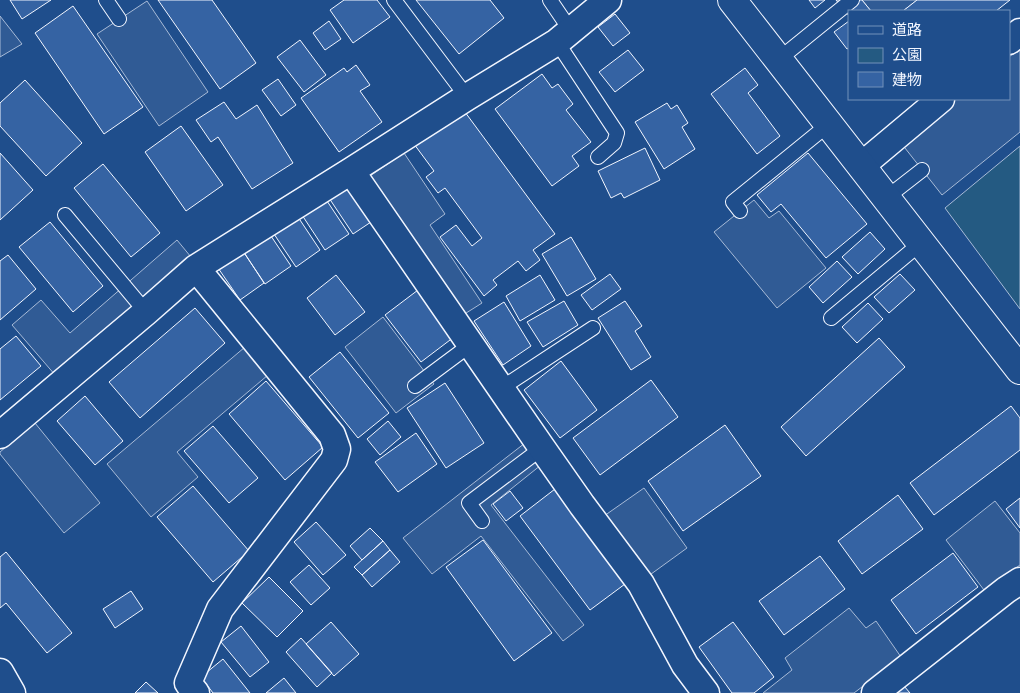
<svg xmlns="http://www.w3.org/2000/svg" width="1020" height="693" viewBox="0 0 1020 693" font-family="Jost,'Noto Sans JP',sans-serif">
<rect width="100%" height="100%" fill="#1f4e8c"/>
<path fill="#245a82" stroke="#a8bbd7" d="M1020,146V309L945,208Z"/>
<path fill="#305b95" stroke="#a8bbd7" d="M862,0H917L903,11H871Z
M147,1L208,92L159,126L97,34Z
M0,16L22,44L0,57Z
M1020,48V132L942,195L901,143L956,99H1009V57Z
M404,153L445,214L430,225L482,303L463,315L370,176Z
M754,200L769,218L779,211L826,268L777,308L714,232Z
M177,240L191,257L56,376L12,325L41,300L70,333Z
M383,317L434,384L396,413L345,347Z
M245,347L268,375L177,452L198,477L151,517L107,464Z
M35,423L100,503L64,533L0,454V452Z
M525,443L541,465L491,505L584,625L563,641L481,536L432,574L403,538Z
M644,488L687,548L647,577L604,516Z
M995,501L1020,533V565L984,590L946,540Z
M849,608L866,628L876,621L901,657L854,693H763L792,670L785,658Z"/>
<path fill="#3563a3" stroke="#f2f6ff" d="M10,0H51L22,19Z
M158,0H212L256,63L220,89Z
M344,0H377L390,17L353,43L330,10Z
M416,0H490L504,18L459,54Z
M809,0H825L815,8Z
M836,0H862L871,11H849V16Z
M917,0H1010L996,11H903Z
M73,6L143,107L104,134L35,33Z
M615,14L630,33L613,46L598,27Z
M329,21L341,39L325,50L313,33Z
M849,21V48L847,49L834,32Z
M300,40L326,75L304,92L277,57Z
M628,50L644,70L615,92L599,72Z
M356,65L370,85L360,91L382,122L339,152L301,98L344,68L347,72Z
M745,68L758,85L748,93L780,136L757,154L711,94Z
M542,74L552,88L558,84L573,104L566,110L591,142L572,156L579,166L552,186L495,109Z
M278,79L296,105L281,116L262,90Z
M25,80L82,143L46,176L0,126V103Z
M224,102L236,119L257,105L293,163L252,189L218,137L211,142L196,120Z
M667,103L671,109L677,105L688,123L682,127L695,149L664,169L635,122Z
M462,108L555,234L533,250L540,260L526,271L518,261L493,280L497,285L484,296L440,237L456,225L472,246L482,238L445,188L438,193L426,177L434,171L414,144Z
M181,126L223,185L186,211L145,152Z
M645,148L660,180L624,198L621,193L611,198L598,171Z
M0,153L33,190L0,220Z
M808,153L867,224L826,258L781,204L771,212L757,195Z
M103,164L160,233L131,257L74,188Z
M350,184L374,220L353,234L329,198Z
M325,198L349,234L325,250L302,215Z
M296,214L320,250L296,267L272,231Z
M50,222L103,286L73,312L19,247Z
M267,230L291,266L265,284L241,248Z
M870,232L885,249L858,274L842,257Z
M571,237L596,279L567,296L542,254Z
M241,248L264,283L240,300L216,265Z
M8,255L36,289L0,320V261Z
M837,261L852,277L823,303L809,287Z
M610,274L621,289L592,310L581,295Z
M900,274L915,290L889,313L874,297Z
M336,275L365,312L335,335L307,298Z
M540,275L555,300L520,321L506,296Z
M418,290L454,337L421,362L385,315Z
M564,301L578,325L543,347L527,322Z
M625,301L642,326L635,331L651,357L631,370L598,318Z
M504,302L531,346L503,365L474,321Z
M868,303L883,319L857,343L842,327Z
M195,308L225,343L140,418L109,382Z
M16,336L41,366L0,400V349Z
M879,338L905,367L806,456L781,427Z
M340,352L389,413L358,438L309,377Z
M561,361L597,410L560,438L524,390Z
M651,380L678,417L600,475L573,438Z
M266,381L323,447L285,480L229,414Z
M445,383L484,443L446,468L407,408Z
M85,396L123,441L95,465L57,421Z
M1011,406L1020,418V450L934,515L910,483Z
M388,421L401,437L380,455L367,439Z
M725,425L761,476L683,531L648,481Z
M213,426L258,478L229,503L184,451Z
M416,433L437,464L398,492L375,462Z
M193,486L249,551L213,582L157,517Z
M555,489L625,584L590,610L520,516Z
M510,491L523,508L506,521L493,504Z
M898,495L923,529L862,574L838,541Z
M1020,498V528L1006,509Z
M316,522L346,555L323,575L294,542Z
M370,528L383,541L362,560L350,546Z
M483,540L552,633L514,661L446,567Z
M383,541L390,550L362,575L354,567Z
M390,550L400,562L372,587L362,575Z
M6,552L72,633L47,653L6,603L0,608V557Z
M953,553L978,587L916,634L891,600Z
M820,556L845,589L784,635L759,601Z
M309,565L330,588L311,605L290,582Z
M269,577L303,611L277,637L242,603Z
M131,591L143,609L115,628L103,609Z
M331,622L359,654L334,676L306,644Z
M733,622L774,677L754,693H732L699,647Z
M241,626L269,662L250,677L221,642Z
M301,638L332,673L317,687L286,652Z
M223,659L250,693H213L201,677Z
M284,678L296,693H266Z
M146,682L158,693H135Z
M904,686L910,693H896Z"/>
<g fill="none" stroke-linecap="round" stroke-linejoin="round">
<g stroke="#f2f6ff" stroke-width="16">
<path id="service" d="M106,0L119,19
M394,0L467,97
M550,0L571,31
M557,42L617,133L614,143L598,157
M778,60L852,0
M886,198L922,170
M740,211L733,202L829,124
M65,215L146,312
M831,318L921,243
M415,386L470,345
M500,389L593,328
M482,521L469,503L542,448"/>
</g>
<g stroke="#f2f6ff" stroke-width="29">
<path id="minor" d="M1009,41L1020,32
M861,166L941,99
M351,171L542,448L582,505L641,584L685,665L706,693
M196,268L332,435L337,449L334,460L220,609L188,683L196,693
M0,435L146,312L196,268L351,171L467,97L557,42L608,0
M0,672L12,693
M875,693L1006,590L1020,581"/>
</g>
<g stroke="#f2f6ff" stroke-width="30">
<path id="tertiary" d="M732,0L1020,370"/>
</g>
<use href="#service" stroke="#1f4e8c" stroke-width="14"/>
<use href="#minor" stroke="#1f4e8c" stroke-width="26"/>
<use href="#tertiary" stroke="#1f4e8c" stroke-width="28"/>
</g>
<rect x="848" y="10" width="162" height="90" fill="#1f4e8c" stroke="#7391ba"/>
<rect x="858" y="26" width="25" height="8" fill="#1f4e8c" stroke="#7391ba"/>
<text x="892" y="35" font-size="15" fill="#f2f6ff">道路</text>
<rect x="858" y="48" width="25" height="15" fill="#245a82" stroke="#7391ba"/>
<text x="892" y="60" font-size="15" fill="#f2f6ff">公園</text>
<rect x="858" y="72" width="25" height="15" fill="#3563a3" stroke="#7391ba"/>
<text x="892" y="85" font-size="15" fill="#f2f6ff">建物</text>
</svg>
